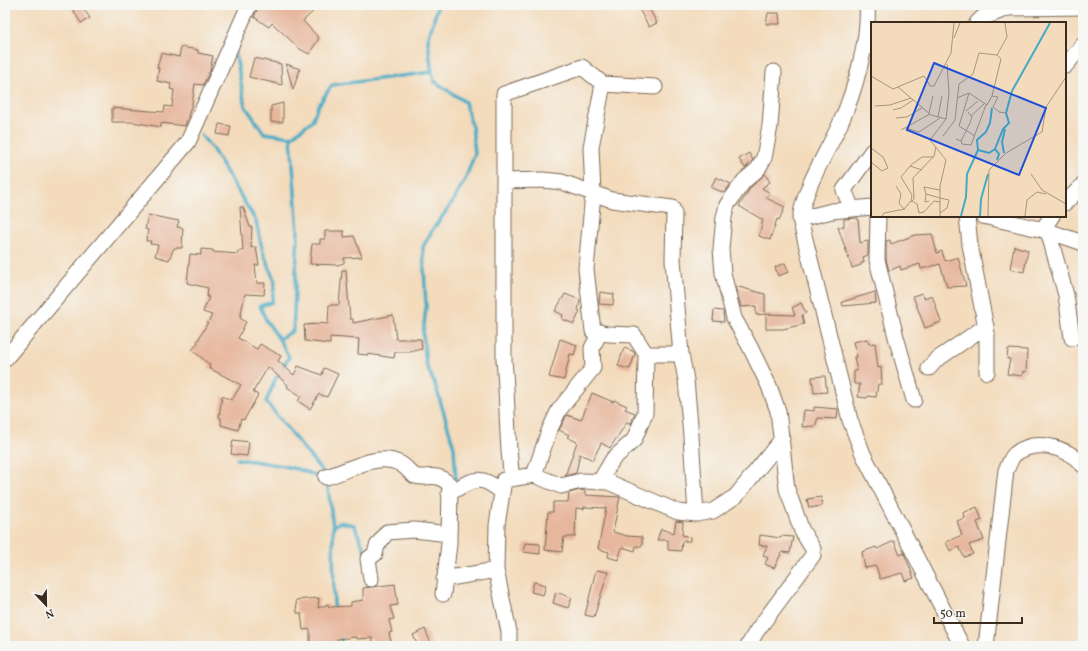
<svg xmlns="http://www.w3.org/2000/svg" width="1088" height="651" viewBox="0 0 1088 651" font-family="Vollkorn,serif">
<rect width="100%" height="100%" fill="#f6f6f2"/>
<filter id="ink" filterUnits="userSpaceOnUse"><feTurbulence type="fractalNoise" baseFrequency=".025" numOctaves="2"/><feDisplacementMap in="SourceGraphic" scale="8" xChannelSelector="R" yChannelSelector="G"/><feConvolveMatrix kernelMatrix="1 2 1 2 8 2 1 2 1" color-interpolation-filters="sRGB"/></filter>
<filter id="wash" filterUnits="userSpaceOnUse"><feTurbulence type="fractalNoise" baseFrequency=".012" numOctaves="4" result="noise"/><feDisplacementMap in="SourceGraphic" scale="16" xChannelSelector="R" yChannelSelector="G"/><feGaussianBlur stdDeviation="0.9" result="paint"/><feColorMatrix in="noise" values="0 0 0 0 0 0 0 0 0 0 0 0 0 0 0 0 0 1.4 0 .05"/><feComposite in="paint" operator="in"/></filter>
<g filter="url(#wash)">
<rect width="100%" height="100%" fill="#f3dbbc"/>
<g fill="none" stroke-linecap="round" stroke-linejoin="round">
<path stroke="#45abc5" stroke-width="3.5" d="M438,5L428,40L431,67L434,81L465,102L472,127L475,153L465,180L450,206L433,229L423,247L426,307L423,334L426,364L436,387L454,447L456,479
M235,50L245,106L264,133L291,137L298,233L293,331L279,339L289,357L276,378L266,402L325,475
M201,135L213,150L256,221L263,252L275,282L272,302L260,306L266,320L279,339
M291,137L312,121L318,106L332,85L432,72
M237,459C260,462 300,466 319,478L323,477
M327,480L333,527L334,610
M333,527L340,522L354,525L366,553
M340,635L342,646"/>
</g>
<g id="blocks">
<path fill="#e7b79d" d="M81,5L90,18L81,23L73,10Z
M259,5H320L303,21L319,38L309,54L300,49L272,23L269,27L254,17Z
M647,5L657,23L649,27L639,9Z
M768,13H779L780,24H766Z
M181,47L198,50V53L213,56L210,71L203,85L195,84L192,104L185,126L161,123V127L132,122H112V108L164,112L165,106L172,107L174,90L170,89L171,84L157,81L159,68H157L161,53L179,57Z
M254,58L281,64L282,85L249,77Z
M286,64L300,69L293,90Z
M283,103V122H271V106Z
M219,124L231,126L229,136L217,134Z
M749,153L753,160L745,168L739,159Z
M765,174L770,182L762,188L770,193L766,198L785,207L779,220L777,219L770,240L759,236L763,220L739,206L751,187Z
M716,177L731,184L724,193L711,187Z
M240,207H243L250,227H252L251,248L256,247L259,265H255L257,283H265L264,295L245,294L240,318L246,322L238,338L257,349L260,344L281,356L278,361L294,375L298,366L322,375L324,368L338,374L327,397L319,394L310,409L298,401L301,396L287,387L288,385L268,367L253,392L258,395L244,420L241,419L238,430L221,425V418L219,417L222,396L232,400L241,385L209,368L210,365L192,350L198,343L197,342L212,315L203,312L209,297H207L208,288L187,283L190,254L201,255V249L213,250V252L238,254V251H243Z
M148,215L179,221L177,227L183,228L182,248H174L169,260L155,256L158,245L150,244L151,241H146L148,230L145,229Z
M858,218L860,243L868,241V255L863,257L864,263H861V265L852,268L838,227L844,226V219Z
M325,231H344V237L354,236L362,257L344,258V263L337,265L310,264L312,244H320V239H325Z
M932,234L937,253L942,251L945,261L958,257L966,286L947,287L940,264L921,269L920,264L901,270L900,266L889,271L886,259V241L890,240L891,244L915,235Z
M1014,246L1028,250L1024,272L1010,269Z
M785,263L789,272L778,276L775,267Z
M342,270H346L350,319H353V323L393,315L396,339H421L422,349L410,352H395L394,358L368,354V355L358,354L359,339L330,337V344L305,341L304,325L319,324V323L328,324L329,305H339Z
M735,286L765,294V314L756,315V306L741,307Z
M600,292L614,294L613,305L599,304Z
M875,292L876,303L843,306L842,302Z
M922,293L924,298L932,295L941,322L925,328L913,296Z
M565,294L580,300L578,310L580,311L574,324L562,319L563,315L555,311Z
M801,303L806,313L802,315L804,324L783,329H766V314L795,315L792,308Z
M714,310L723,311L724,322L713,321Z
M560,339L577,345L574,355L570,354L564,380L549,377Z
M867,339L869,344L875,343L878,368L881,367L882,384H878L876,397L868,396L867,398L858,397L860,384H854V371H857L854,357H857L853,342Z
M624,348L633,351L635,354L630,369L618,366Z
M1008,349L1027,350L1026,372L1023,371L1022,376L1007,374L1010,359H1007Z
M825,376L827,392L814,393L812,377Z
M592,393L613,402L614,400L627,406L625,409L635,413L631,424L627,422L610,448L601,443L593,460L580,454L576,473L565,476L577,442L567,437L569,435L559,430L567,415L581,420Z
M814,407L838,409L837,419L818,418L815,426L802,427L804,410L814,411Z
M233,440L249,442L247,456L231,454Z
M580,490L585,491V495L620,497L613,532L627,536L642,537V546H636L635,551L622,547L618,560L608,557L609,552L598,549L606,508L584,507V509L576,508L575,537H564L562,552L545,550L548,512H553V502H568L569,493Z
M821,497L822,506L809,508L807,499Z
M977,507L982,520L977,522L984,540L969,545L973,554L964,557L959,547L950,551L946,542L962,535L957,521L965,518L963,513Z
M676,521L683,522L682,535L690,537V541H682L681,551L668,550V540H657L661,529L674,533Z
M760,535L781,538V536L793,537L790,553L782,552L774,568L765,564L768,558L763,555L767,546L759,545Z
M894,541L900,555L904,553L914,578L905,581L902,573L880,579L876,566L865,568L862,552L876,547L877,549Z
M525,543L540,544V554L523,552Z
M596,570L608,572L594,617L585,615Z
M534,582L546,585L543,595L531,592Z
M395,584L398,605L390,606L394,619L389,620L392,632L389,633L392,646H374L372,638L356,639V637L337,639L338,643H310V629L303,630L301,613H297L296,600L319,598L318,608L328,604L329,607L351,606V602L363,600V588Z
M556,592L572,598L568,608L553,603Z
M425,629L432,646H418L413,635Z"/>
</g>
</g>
<g filter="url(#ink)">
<use href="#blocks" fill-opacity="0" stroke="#7b6855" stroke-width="1"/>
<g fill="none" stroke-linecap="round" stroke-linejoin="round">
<g stroke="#7b6855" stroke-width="17">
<path id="minor" d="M867,5C870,38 854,94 840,124C826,155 805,185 800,219L850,420L863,454L962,646
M977,23L982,18L1008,8L1083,7
M1065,66L1083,45
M504,181L543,180L562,182L612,200L672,208L674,214L673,260L681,354L686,380L691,436L696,514
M1065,203L1083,185
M852,209L844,190L872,151
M878,216L877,260L896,337L914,400
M967,216L970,245L987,333V372
M983,216L1048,231L1083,243
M800,219L832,211L872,207
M1042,230L1052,216
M1048,231L1066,295L1072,338
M646,354L634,335L608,334L593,331L586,269L593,194L591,147L603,84L655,87
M5,359L188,142L249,5
M929,368L936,360L986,326
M534,475L549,431L559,410L593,368L592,348L600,332
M326,477C350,471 376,451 401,464C406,467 410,473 415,476C427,480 435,470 450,485L449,544L443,594
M512,478C506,438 508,399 504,360V94L582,67L603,84
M600,481L613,459L634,440L645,413L646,354H681
M449,493C473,480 479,473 502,492
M496,570L509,632V646
M371,579L368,559L375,554L377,546L387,532L414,530L449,534
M444,579L496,570L497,525L504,480L534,475L561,486L581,481L608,482L678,512L696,514L713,511L736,496L782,439
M748,646L756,632L813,555V549L802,531L787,489L778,411L769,386L750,347L734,318L723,273L721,249L724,217L727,205L744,181L758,169L764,158L770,126L774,72
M986,646L1006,470C1009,465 1011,457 1015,454C1035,438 1067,447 1083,465"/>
</g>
<use href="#minor" stroke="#fff" stroke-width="15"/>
</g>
</g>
<g transform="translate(871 22)">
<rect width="195" height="195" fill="#f3dbbc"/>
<path fill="none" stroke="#45abc5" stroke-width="2" d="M107,128L118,131L124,127M133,131L131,120L134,107M126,138L128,132L124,127L132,107L138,101L135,91L141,69L179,1M110,177L117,152M90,194L95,175L96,152L107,128L106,118L115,110L119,101L121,86M109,194L110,177"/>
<path fill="none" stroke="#a9947d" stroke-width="1" d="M83,16L89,1M0,54L22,67L53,54L59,64H63L80,31L83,1M27,65L60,93L75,97M98,71L88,104L104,114M121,74L130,37L126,33M127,75L122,85L128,90L135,91M86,76L98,71L116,83L121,74L127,75M4,84L19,83L40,76M22,88L30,86L42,78M95,89L107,79M58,91L62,74M100,94L113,82M67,95L71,74M25,96L36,95L51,86M34,106L48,110L69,96M30,108L59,92M72,114L84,98L88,62L102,52L108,31L126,33L136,15L134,1M85,117L90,119L99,101L101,95L97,90M90,119L91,122L100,123L115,83M0,126L12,135L17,146L11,149L0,140M39,144L51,148M160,152L171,168L195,182M25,164L30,172L28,181L33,187L40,179L41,173L30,155L40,143L51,135H63M55,172L54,180L58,179M69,176L55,172L53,165L69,168M41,179L46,182L48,191L53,190L63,179L69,180M40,180L43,177L42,156L63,134L65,125M69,191L76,186L78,178L69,176M11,194L13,191L34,187M69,194V164L75,138L59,118L75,97L78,71L76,42M117,194L118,148L135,131L171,110L175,85L195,55M154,194L156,178L166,170L175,172"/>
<path fill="#1d4ed8" fill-opacity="0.15" stroke="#1d4ed8" stroke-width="2" d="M63,41L175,86L148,153L36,108Z"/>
<rect width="195" height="195" fill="none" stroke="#3b2a1e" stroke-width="2"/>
</g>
<rect width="1088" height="651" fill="none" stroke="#f6f6f2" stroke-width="20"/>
<g transform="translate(46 605) rotate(158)" stroke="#f6f6f2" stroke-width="3" paint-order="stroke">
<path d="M0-3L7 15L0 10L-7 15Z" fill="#3b2a1e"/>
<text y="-6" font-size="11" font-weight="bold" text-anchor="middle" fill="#3b2a1e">N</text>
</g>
<path d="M934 617v6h88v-6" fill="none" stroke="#3b2a1e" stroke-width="2"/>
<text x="940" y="617" font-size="12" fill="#3b2a1e" stroke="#f6f6f2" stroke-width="3" paint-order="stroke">50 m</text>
</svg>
